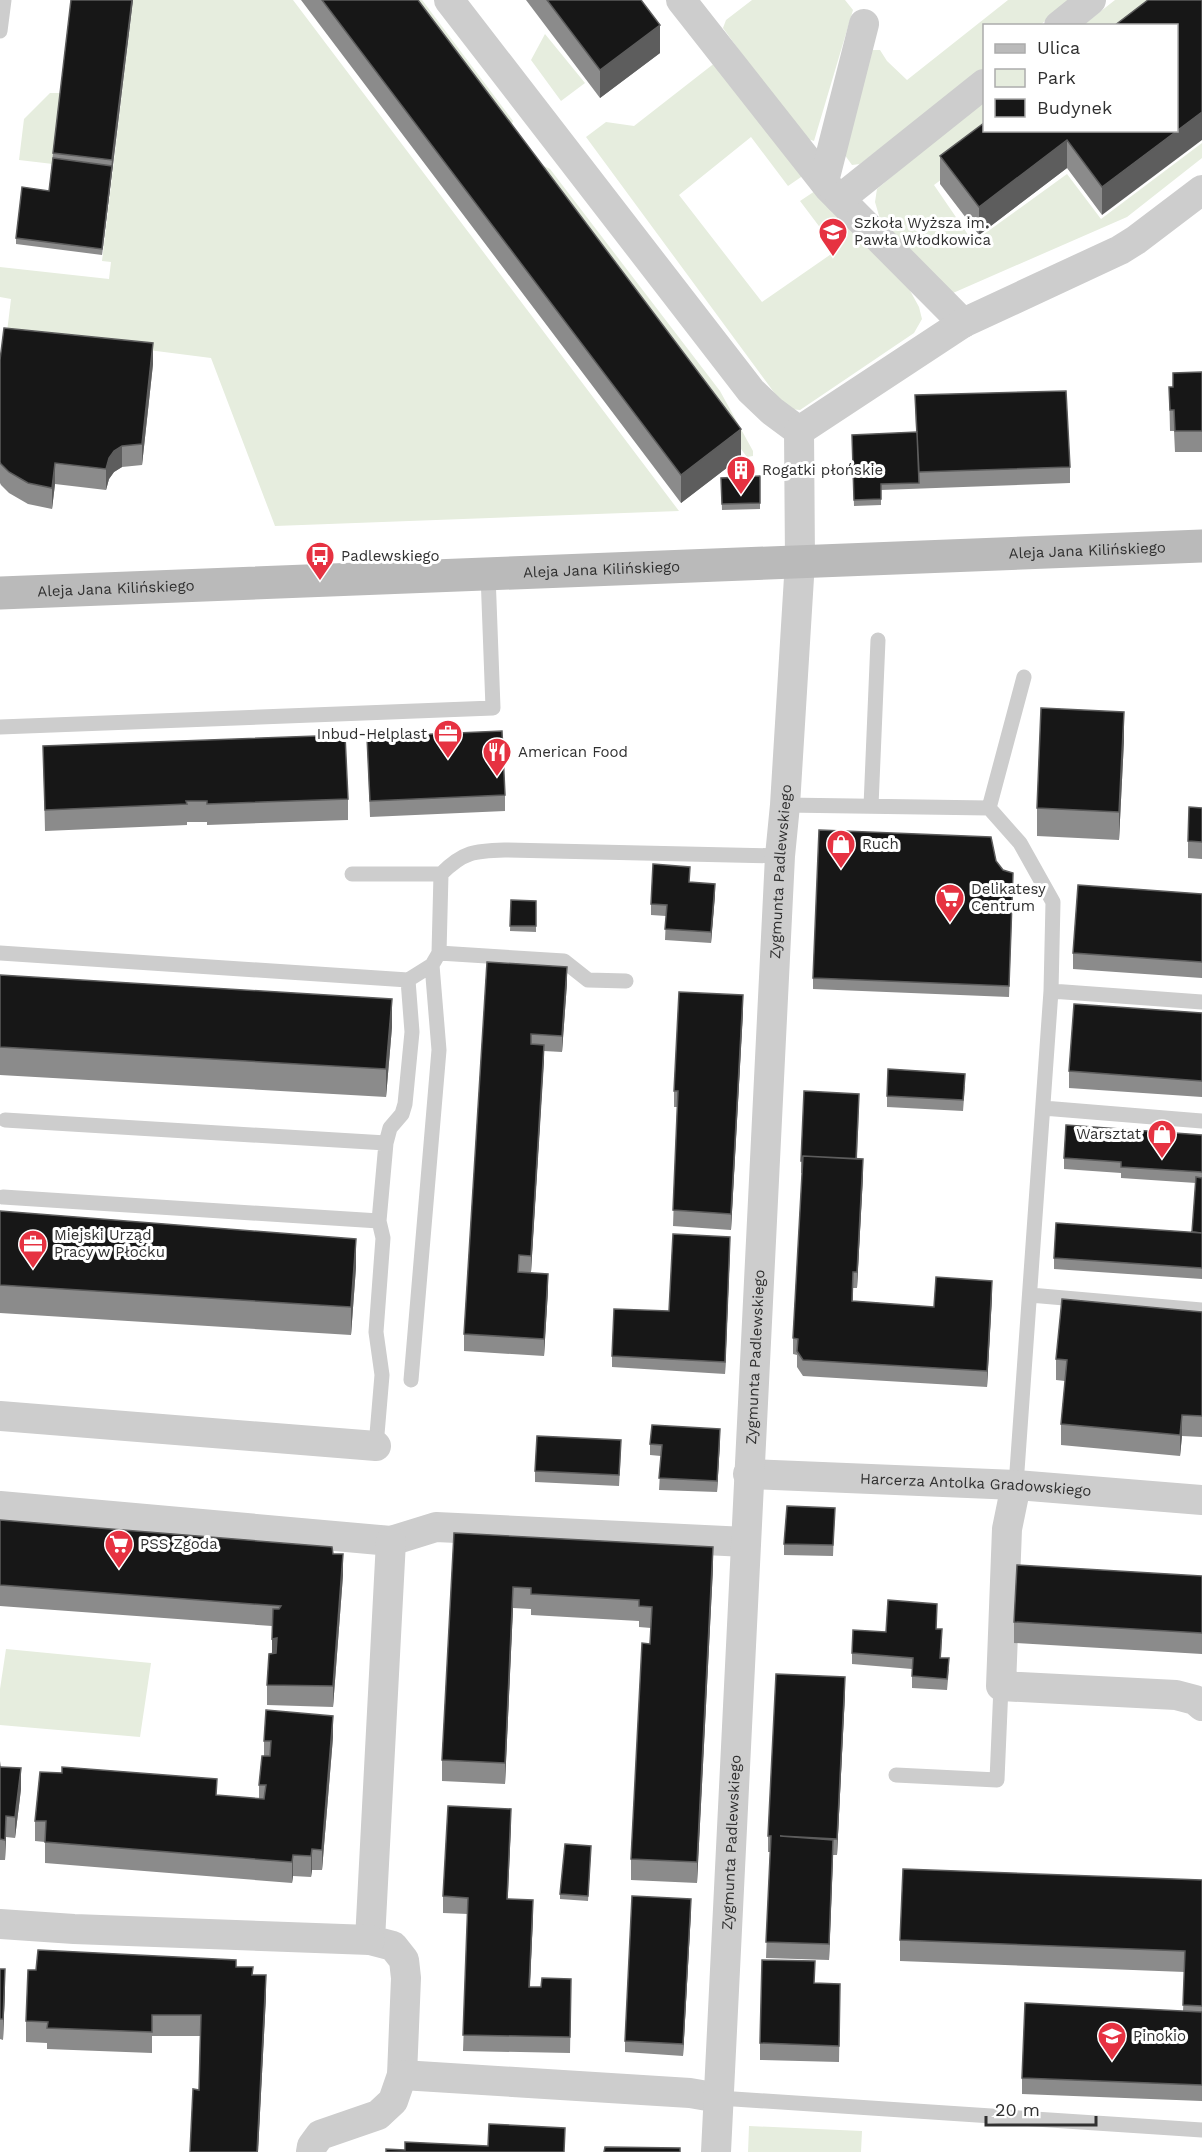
<svg xmlns="http://www.w3.org/2000/svg" width="1202" height="2152" viewBox="0 0 1202 2152" font-family="'Work Sans',sans-serif">
<rect width="100%" height="100%" fill="#fff"/>
<path fill="#e6edde" d="M133,0H293L679,511L275,526L211,358L7,332L11,299L0,297V267L109,279L111,262L102,261Z
M402,0H422L513,121L511,127Z
M752,0H845L853,10L814,141L802,137L723,28L726,20Z
M1008,0H1069L1068,4L1040,25L984,26V68L860,164L852,165L844,154L872,50H880L887,61L907,80Z
M1115,0H1178L1144,25L1082,26Z
M545,34L585,83L561,101L531,60Z
M716,62L804,175L788,186L751,137L679,195L762,302L837,250L800,201L815,191L907,285L919,307L922,319L914,333L800,410L790,409L784,406L586,137L606,122L634,126Z
M50,93H62L53,164L19,160L24,119Z
M984,99V130L1006,131L934,185L973,242L1067,174L1101,219L1202,143V158L1127,217L953,293L880,219L875,202L877,189Z
M538,163L550,169L720,391L753,451V456L747,457L530,169Z
M6,1649L151,1663L140,1737L0,1725V1689Z
M749,2126L862,2131L861,2152H748Z"/>
<g fill="none" stroke-linecap="round" stroke-linejoin="round">
<path stroke="#cdcdcd" stroke-width="15" d="M0,31L4,0
M0,727L493,708L488,574
M785,805L989,808L1020,843L1053,902L1051,991L1016,1485
M871,806L878,640
M989,808L1024,677
M352,874H441
M0,953L408,980L432,965L439,953L441,874C464,851 475,851 506,850L780,856
M439,953L564,961L588,980L626,981
M1051,991L1202,1002
M1043,1108L1202,1121
M5,1120L386,1143L379,1221L383,1238L376,1332L382,1375L376,1446
M386,1143L390,1128L402,1114L405,1104L412,1032L408,980
M3,1197L379,1221
M1030,1295L1202,1310
M411,1380L439,1050L432,965
M896,1775L997,1780L1001,1686
M719,2098L1202,2130"/>
<g stroke="#cdcdcd" stroke-width="30">
<path d="M449,0L751,391L772,411L799,431"/>
<path d="M681,0L829,188L963,323"/>
<path d="M1059,26L1091,0"/>
<path d="M824,181L864,24"/>
<path d="M840,199L984,84"/>
<path d="M0,1416L376,1446"/>
<path id="s1" d="M748,1474L1016,1485L1202,1500"/>
<path d="M1016,1485L1007,1529L1001,1686L1176,1695L1195,1700L1202,1706"/>
<path d="M0,1506L391,1541L436,1527L746,1542"/>
<path d="M391,1541L370,1940L393,1946L404,1960L406,1978L402,2075"/>
<path d="M0,1924L74,1929L370,1940"/>
<path d="M311,2152L312,2146L320,2135L378,2115L393,2101L402,2075L690,2093L719,2098"/>
<path id="s2" d="M716,2152L780,856L785,805L800,561L799,431L963,323L1120,250L1136,240L1202,190"/>
</g>
<path stroke="#bababa" stroke-width="33" id="s3" d="M0,593L1202,546"/>
</g>
<path fill="#8b8b8b" d="M133,0L102,255L16,244V238L49,191L53,153Z
M301,0H418L741,457L681,503Z
M526,0H641L660,53L600,98Z
M1148,0L1102,215L1067,168L979,235L940,184V156Z
M0,360L153,364L142,465L122,467L114,472L109,479L106,490L55,484L52,509L28,504L9,493L1,485L0,483Z
M1202,372V452H1175L1174,431H1170L1169,387H1173Z
M915,395L1070,467V483L881,490V505L854,506L852,435L916,432Z
M760,476V509L722,510L721,478Z
M367,737L505,795V811L370,817Z
M1124,740L1119,840L1037,836V808Z
M43,746L348,799V820L207,825V822H187V825L45,831Z
M1202,808V859L1188,858V841Z
M996,861L1013,884L1009,997L813,989V978Z
M689,882L715,895L711,943L665,940L666,916L651,915V904Z
M1202,894V978L1073,969V953Z
M511,900L536,901V932L510,931Z
M487,962L567,983L562,1052L544,1051L531,1272H519L548,1290L544,1356L464,1351V1334Z
M0,975L392,1027L386,1097L0,1075Z
M743,1012L731,1230L673,1226L677,1107H674V1091Z
M1202,1013V1097L1069,1088V1071Z
M965,1086L963,1111L887,1107V1096Z
M859,1106L857,1159L863,1176L857,1288H853V1301L934,1307L992,1297L987,1387L803,1376L797,1367V1355L793,1354V1338L802,1173H801V1161Z
M1202,1135V1279L1054,1269V1258L1192,1232L1196,1183L1121,1178V1173L1064,1169V1158Z
M0,1211L356,1267L351,1335L0,1313Z
M730,1248L725,1374L612,1367V1356L669,1311Z
M1202,1312V1437L1182,1436L1180,1456L1061,1445V1424L1065,1381L1056,1380V1359Z
M720,1441L717,1492L659,1490L661,1456L650,1455V1444Z
M621,1451L619,1486L535,1482V1471Z
M835,1508L833,1556L784,1555V1544Z
M0,1520L333,1554L343,1575L333,1707L267,1705V1685L272,1653V1626L0,1606Z
M454,1533L713,1568L697,1883L631,1880V1859L651,1628L639,1627V1621L531,1615V1609L513,1608L505,1784L442,1781V1760Z
M1202,1576V1654L1014,1643V1622Z
M937,1615L936,1629L942,1640L941,1658L949,1669L947,1690L912,1688V1669L852,1664V1653L886,1632Z
M845,1694L837,1855H833L829,1960L766,1958L770,1852H768V1836Z
M333,1737L322,1870H312L311,1877L293,1876L292,1883L45,1863V1842L35,1841V1821L217,1795L259,1799V1785L264,1756V1741Z
M0,1761L1,1767L21,1789L15,1838L6,1837L5,1860H0Z
M511,1825L507,1899L533,1917L530,1987L571,1995L570,2053L463,2051L468,1914L443,1913V1896Z
M591,1852L588,1901L560,1899V1894Z
M1202,1880V2101L1022,2094V2078L1183,2011L1185,1972L900,1961V1940Z
M691,1911L683,2056L625,2052V2041Z
M236,1967L253,1975L266,1996L258,2152H190L199,2090L200,2036H152V2053L47,2049V2043L26,2042V2021L36,1970Z
M0,1969L5,1990L3,2040L0,2039Z
M814,1983L840,2000L839,2062L760,2060V2043Z"/>
<path fill="#5d5d5d" d="M132,0H133L102,255L112,160Z
M660,25V53L600,98V70Z
M1202,112V140L1102,215V187Z
M1067,140V168L979,235V207Z
M153,343V364L142,465V444Z
M741,429V457L681,503V475Z
M122,446V467L114,472L109,479L106,490V469L109,458L114,451Z
M55,463V484L52,509V488Z
M1124,712V740L1119,840V812Z
M715,884V895L711,943V932Z
M567,967V983L562,1052V1036Z
M743,995V1012L731,1230V1214Z
M392,999V1027L386,1097V1069Z
M544,1045V1062L531,1272V1256Z
M863,1159V1176L857,1288V1272Z
M730,1237V1248L725,1374V1362Z
M356,1239V1267L351,1335V1307Z
M548,1274V1290L544,1356V1339Z
M992,1281V1297L987,1387V1371Z
M1182,1415V1436L1180,1456V1435Z
M720,1429V1441L717,1492V1481Z
M713,1547V1568L697,1883V1862Z
M343,1554V1575L333,1707V1686Z
M513,1587V1608L505,1784V1763Z
M277,1638V1659L272,1660V1639Z
M845,1677V1694L837,1855V1839Z
M333,1716V1737L322,1870V1850Z
M21,1768V1789L15,1838V1817Z
M511,1809V1825L507,1916V1899Z
M6,1816V1837L5,1860V1840Z
M833,1840V1857L829,1960V1944Z
M312,1849V1870L311,1877V1856Z
M293,1855V1876L292,1883V1862Z
M691,1899V1911L683,2056V2044Z
M533,1900V1917L529,2003V1987Z
M5,1969V1990L3,2040V2019Z
M266,1975V1996L258,2152H257Z"/>
<path fill="#171717" stroke="#5d5d5d" stroke-width="1.5" d="M71,0H132L112,160L53,153Z
M322,0H418L741,429L681,475Z
M547,0H641L660,25L600,70Z
M1148,0H1202V112L1102,187L1067,140L979,207L940,156L984,123V130H1176V26H1114Z
M53,158L112,166L102,249L16,238L22,187L49,191Z
M4,328L153,343L142,444L122,446L114,451L109,458L106,469L55,463L52,488L28,483L9,472L1,464L0,462V360Z
M1202,372V431H1175L1174,410H1170L1169,387H1173V373Z
M1066,391L1070,467L919,472L915,395Z
M917,432L919,483L881,484V499L854,500L852,435Z
M760,476V503L722,504L721,478Z
M1041,708L1124,712L1119,812L1037,808Z
M502,731L505,795L370,801L367,737Z
M345,735L348,799L207,804V801H186L187,804L45,810L43,746Z
M1189,807L1202,808V842L1188,841Z
M819,830L991,837L996,861L1003,870L1013,873L1009,986L813,978Z
M653,864L690,867L689,882L715,884L711,932L665,929L667,905L651,904Z
M1078,885L1202,894V962L1073,953Z
M511,900L536,901V926H510Z
M487,962L567,967L562,1036L531,1034V1044L544,1045L531,1256L519,1255L518,1272L548,1274L544,1339L464,1334Z
M0,975L392,999L386,1069L0,1047Z
M679,992L743,995L731,1214L673,1210L678,1091H674Z
M1074,1004L1202,1013V1081L1069,1071Z
M888,1069L965,1074L963,1100L887,1096Z
M804,1091L859,1094L856,1159L803,1156L802,1161H801Z
M1066,1125L1202,1135V1172L1121,1167V1162L1064,1158Z
M803,1156L863,1159L857,1272H853L852,1301L934,1307L936,1277L992,1281L987,1371L803,1360L797,1351L798,1339L793,1338Z
M1196,1177L1202,1178V1233L1192,1232Z
M0,1211L356,1239L351,1307L0,1285Z
M1056,1223L1202,1233V1268L1054,1258Z
M673,1234L730,1237L725,1362L612,1356L614,1309L669,1311Z
M1062,1299L1202,1312V1416L1182,1415L1180,1435L1061,1424L1067,1360L1056,1359Z
M652,1425L720,1429L717,1481L659,1478L662,1445L650,1444Z
M537,1436L621,1440L619,1475L535,1471Z
M787,1506L835,1508L833,1545L784,1544Z
M0,1520L332,1547L333,1554H343L333,1686L267,1685L269,1654L276,1653L277,1638L272,1639L273,1609H279L281,1606L0,1585Z
M454,1533L713,1547L697,1862L631,1859L642,1643L650,1644L652,1607L639,1606V1600L531,1594V1588L513,1587L505,1763L442,1760Z
M1017,1565L1202,1576V1633L1014,1622Z
M888,1600L937,1604L936,1629H942L940,1658H949L947,1679L912,1676L913,1658L852,1653L853,1630L886,1632Z
M776,1674L845,1677L837,1839L780,1836L833,1840L829,1944L766,1942L771,1836H768Z
M266,1710L333,1716L322,1850L312,1849L311,1856L293,1855L292,1862L45,1842L46,1821H35L40,1772L62,1773V1767L217,1779L216,1795L264,1799L266,1785H259L262,1756H270L271,1741H264Z
M0,1767L21,1768L15,1817L6,1816L5,1840L0,1839Z
M448,1806L511,1809L507,1899L533,1900L529,1987H541L542,1978L571,1979L570,2037L463,2035L468,1898L443,1896Z
M565,1844L591,1846L588,1896L560,1894Z
M903,1869L1202,1880V2006L1183,2005L1185,1951L900,1940Z
M632,1896L691,1899L683,2044L625,2041Z
M38,1950L236,1960V1967H253L252,1975H266L257,2152H190L193,2089L199,2090L201,2015H152V2032L47,2028L48,2022L26,2021L28,1970H36Z
M762,1960L815,1961L814,1983L840,1984L839,2046L760,2043Z
M0,1969H5L3,2019H0Z
M1025,2003L1202,2012V2085L1022,2078Z
M489,2124L565,2128L564,2152H386V2149L405,2150V2142L488,2146Z
M605,2147L680,2148V2152H604Z"/>
<defs>
<g id="university-pin" transform="scale(1.5)"><path d="M0 17L-7.5 6A9.5 9.5 0 1 1 7.5 6Z" fill="#e63241" stroke="#fff"/><path d="M0-5L7-2L0 1L-7-2ZM-4 1L0 2.5L4 1V4Q0 6-4 4Z" fill="#fff"/></g>
<g id="building-pin" transform="scale(1.5)"><path d="M0 17L-7.5 6A9.5 9.5 0 1 1 7.5 6Z" fill="#e63241" stroke="#fff"/><path d="M-4-6H4V6H1V3H-1V6H-4ZM-2.5-4.3h1.7v1.8h-1.7ZM.8-4.3h1.7v1.8H.8ZM-2.5-1h1.7V.8h-1.7ZM.8-1h1.7V.8H.8Z" fill="#fff"/></g>
<g id="bus-pin" transform="scale(1.5)"><path d="M0 17L-7.5 6A9.5 9.5 0 1 1 7.5 6Z" fill="#e63241" stroke="#fff"/><path d="M-5-6H5V4H4V6H2V4H-2V6H-4V4H-5ZM-3.5-4V0h7V-4ZM-3.5 1.2v1.5H-2V1.2ZM2 1.2v1.5H3.5V1.2Z" fill="#fff"/></g>
<g id="office-pin" transform="scale(1.5)"><path d="M0 17L-7.5 6A9.5 9.5 0 1 1 7.5 6Z" fill="#e63241" stroke="#fff"/><path d="M-6-3h4V-5.5h4V-3h4V5H-6ZM-1-4.5V-3h2v-1.5ZM-6 0V1H6V0Z" fill="#fff"/></g>
<g id="restaurant-pin" transform="scale(1.5)"><path d="M0 17L-7.5 6A9.5 9.5 0 1 1 7.5 6Z" fill="#e63241" stroke="#fff"/><path d="M-5-6h1v4h1v-4h1v4h1v-4h1v5L-1.5 .5V6h-2V.5L-5-1ZM5-6V6H3V1.5H1.5Q1.5-4 5-6Z" fill="#fff"/></g>
<g id="shop-pin" transform="scale(1.5)"><path d="M0 17L-7.5 6A9.5 9.5 0 1 1 7.5 6Z" fill="#e63241" stroke="#fff"/><path d="M-5-2.5h2.3a2.7 3.5 0 0 1 5.4 0H5L5.5 6h-11ZM-1.5-2.5h3a1.5 2.3 0 0 0-3 0Z" fill="#fff"/></g>
<g id="supermarket-pin" transform="scale(1.5)"><path d="M0 17L-7.5 6A9.5 9.5 0 1 1 7.5 6Z" fill="#e63241" stroke="#fff"/><path d="M-6-5.5h2.5l.6 2H6L4.5 2H-2.5L-4.4-4H-6ZM-1.5 3.2a1.3 1.3 0 1 0 .1 0ZM3 3.2a1.3 1.3 0 1 0 .1 0Z" fill="#fff"/></g>
<g id="school-pin" transform="scale(1.5)"><path d="M0 17L-7.5 6A9.5 9.5 0 1 1 7.5 6Z" fill="#e63241" stroke="#fff"/><path d="M0-5L7-2L0 1L-7-2ZM-4 1L0 2.5L4 1V4Q0 6-4 4Z" fill="#fff"/></g>
</defs>
<g fill-rule="evenodd">
<use href="#university-pin" x="833" y="232"/>
<use href="#building-pin" x="741" y="470"/>
<use href="#bus-pin" x="320" y="556"/>
<use href="#office-pin" x="448" y="734"/>
<use href="#restaurant-pin" x="497" y="752"/>
<use href="#shop-pin" x="841" y="844"/>
<use href="#supermarket-pin" x="950" y="898"/>
<use href="#shop-pin" x="1162" y="1134"/>
<use href="#office-pin" x="33" y="1244"/>
<use href="#supermarket-pin" x="119" y="1544"/>
<use href="#school-pin" x="1112" y="2036"/>
</g>
<g text-anchor="middle" dominant-baseline="central" stroke-width="6" stroke-linejoin="round" paint-order="stroke">
<g font-size="15" fill="#303030" stroke="#fff" text-anchor="start">
<text x="854" y="223">Szkoła Wyższa im.<tspan x="854" dy="17">Pawła Włodkowica</tspan></text>
<text x="762" y="470">Rogatki płońskie</text>
<text x="341" y="556">Padlewskiego</text>
<text x="427" y="734" text-anchor="end">Inbud-Helplast</text>
<text x="518" y="752">American Food</text>
<text x="862" y="844">Ruch</text>
<text x="971" y="889">Delikatesy<tspan x="971" dy="17">Centrum</tspan></text>
<text x="1141" y="1134" text-anchor="end">Warsztat</text>
<text x="54" y="1235">Miejski Urząd<tspan x="54" dy="17">Pracy w Płocku</tspan></text>
<text x="140" y="1544">PSS Zgoda</text>
<text x="1133" y="2036">Pinokio</text>
</g>
<g font-size="15" fill="#303030" stroke="#fff">
<text stroke="none"><textPath href="#s3" startOffset="1088">Aleja Jana Kilińskiego</textPath></text>
<text stroke="none"><textPath href="#s3" startOffset="602">Aleja Jana Kilińskiego</textPath></text>
<text stroke="none"><textPath href="#s3" startOffset="116">Aleja Jana Kilińskiego</textPath></text>
<text stroke="none"><textPath href="#s2" startOffset="1282">Zygmunta Padlewskiego</textPath></text>
<text stroke="none"><textPath href="#s2" startOffset="796">Zygmunta Padlewskiego</textPath></text>
<text stroke="none"><textPath href="#s1" startOffset="228">Harcerza Antolka Gradowskiego</textPath></text>
<text stroke="none"><textPath href="#s2" startOffset="310">Zygmunta Padlewskiego</textPath></text>
</g>
</g>
<rect x="983" y="24" width="195" height="108" fill="#ffffff" stroke="#acacac" stroke-width="1.5"/>
<rect x="995" y="44" width="30" height="9" fill="#bababa" stroke="#acacac" stroke-width="1.5"/>
<text x="1037" y="54" font-size="18" fill="#303030">Ulica</text>
<rect x="995" y="69" width="30" height="18" fill="#e6edde" stroke="#acacac" stroke-width="1.5"/>
<text x="1037" y="84" font-size="18" fill="#303030">Park</text>
<rect x="995" y="99" width="30" height="18" fill="#171717" stroke="#acacac" stroke-width="1.5"/>
<text x="1037" y="114" font-size="18" fill="#303030">Budynek</text>
<path d="M986 2116v9h110v-9" fill="none" stroke="#303030" stroke-width="3"/>
<text x="995" y="2116" font-size="18" fill="#303030" stroke="#ffffff" stroke-width="4.5" paint-order="stroke">20 m</text>
</svg>
